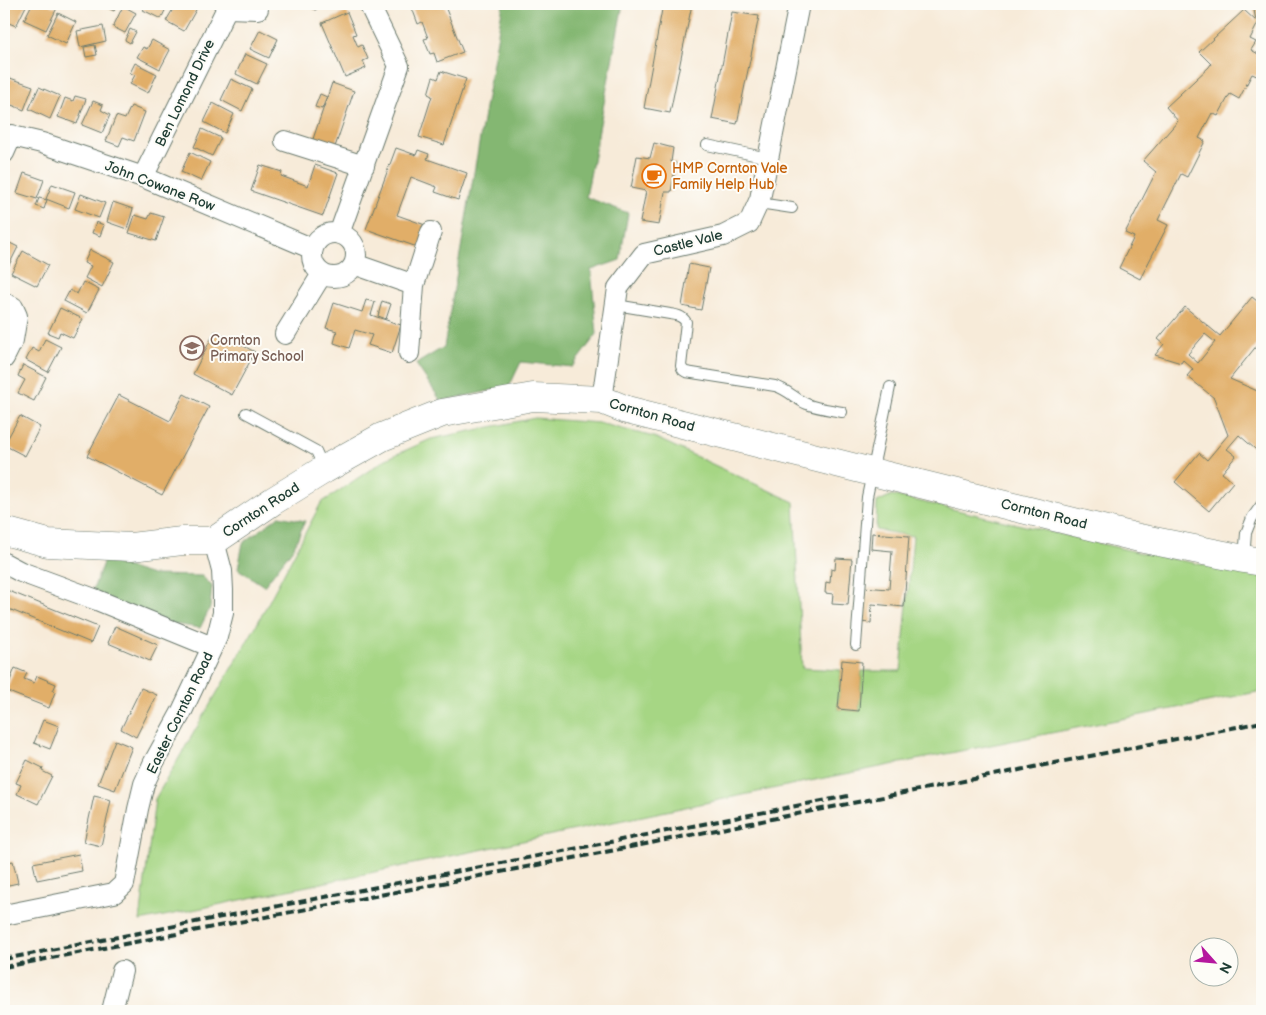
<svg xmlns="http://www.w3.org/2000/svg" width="1266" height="1015" viewBox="0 0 1266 1015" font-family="'Balsamiq Sans',sans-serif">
<rect width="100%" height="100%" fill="#fdfcf7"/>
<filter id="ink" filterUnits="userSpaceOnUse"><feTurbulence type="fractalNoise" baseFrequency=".02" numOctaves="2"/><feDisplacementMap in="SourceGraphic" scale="10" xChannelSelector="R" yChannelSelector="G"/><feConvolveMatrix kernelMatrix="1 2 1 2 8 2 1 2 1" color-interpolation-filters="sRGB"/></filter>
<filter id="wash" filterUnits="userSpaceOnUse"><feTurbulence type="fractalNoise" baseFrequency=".0096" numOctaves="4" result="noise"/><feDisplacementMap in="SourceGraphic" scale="20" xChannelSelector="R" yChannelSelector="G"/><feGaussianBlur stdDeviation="1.12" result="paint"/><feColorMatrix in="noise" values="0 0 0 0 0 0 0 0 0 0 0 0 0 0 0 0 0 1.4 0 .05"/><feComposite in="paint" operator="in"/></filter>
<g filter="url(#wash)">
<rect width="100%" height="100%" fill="#f7ebd9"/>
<path fill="#a6d684" stroke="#628a5c" d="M535,418L599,423L654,437L794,502L802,668L841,670L838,709L859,711L862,671H901L913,536L876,530L877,502L892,495L1137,552L1262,576V691L810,781L140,921L155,799L256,626L321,503L386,459L431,439Z"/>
<path fill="#84b772" stroke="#527a53" d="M503,4H623L586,197L628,213L620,260L591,270L597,334L572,367L521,362L509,387L441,401L416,364L444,347Z
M279,516L305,521L294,547L264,586L238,569L243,543Z
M104,560L152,575L202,576L212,586L210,608L200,628L174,624L91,595Z"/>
<g id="blocks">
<path fill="#e1ae67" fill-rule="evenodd" d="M4,4H27L16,26L4,21Z
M32,4H48L57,8L46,30L24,20Z
M100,4H118L114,11Z
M146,4H168L161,19L143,10Z
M176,4H188L197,8L184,31L166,21Z
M303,4H319L316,10Z
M416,4H444L463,52L437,62L434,53L430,54L424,39L428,38L422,22L418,24L412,8L417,6Z
M663,4H692L670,113L644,108Z
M1253,4H1262V23H1258L1250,39L1256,42L1251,50L1262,56V70L1259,77L1252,74L1239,99L1230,94L1218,116L1212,113L1199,138L1205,141L1187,177L1181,174L1158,220L1168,225L1140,279L1119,268L1134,237L1125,233L1156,172L1143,161L1178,121L1166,107L1209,67L1211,64L1199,52L1244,10L1256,21Z
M123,6L136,13L125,33L113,27Z
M347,12L356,34L353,35L358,47L362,45L368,59L363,61L366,68L345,77L322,23Z
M732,12L759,16L737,124L712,119Z
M58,13L76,22L66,44L47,35Z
M103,26L106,41L80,47L77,31Z
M130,29L136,32L130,43L125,40Z
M260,30L278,39L269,58L250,49Z
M152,40L170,50L160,69L137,57L143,47L147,49Z
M95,45L97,55L86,57L84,47Z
M245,54L267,64L257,84L236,74Z
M135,63L157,74L148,93L130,84L135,75L130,73Z
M441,71L466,79L444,145L419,137L432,96L428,94L433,77L438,79Z
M10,78L33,86L24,110L4,102V95Z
M231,79L252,89L242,111L221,100Z
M332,83L354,91L335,147L313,139Z
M39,87L60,96L50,119L29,109Z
M320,94L327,97L322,109L315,107Z
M75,96L86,99L77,124L58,117L65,98L73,101Z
M93,101L103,105L101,110L110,115L102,133L82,125Z
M213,103L234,114L225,133L204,122Z
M131,106L145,112L134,141L123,137L119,146L106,141L116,116L125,119Z
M202,129L221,138L212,156L194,147Z
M654,143L673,148L671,162L676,163L671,192H665L659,225L640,222L646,191L631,188L637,156L650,158Z
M396,148L416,155L418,150L429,154L427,159L467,173L458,200L435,192L437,187L411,177L397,215L428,226L420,248L366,229Z
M190,152L210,162L201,181L181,172Z
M260,165L282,172L281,176L308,186L315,165L338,173L323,216L251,191Z
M24,173L44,180L37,199L17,193Z
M52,184L75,192L69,208L46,199Z
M81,194L105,203L99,218L75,209Z
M39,198L47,200L44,209L36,206Z
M113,202L133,209L127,229L107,222Z
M151,213L164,217L156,241L129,233L135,215L148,219Z
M96,222L104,225L100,236L92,233Z
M4,240L18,247L6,271L4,270Z
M90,250L114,262L102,287L85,278L91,266L84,263Z
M23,251L48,265L37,286L11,273Z
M689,264L709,268L701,310L682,306Z
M83,282L99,290L87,313L64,301L70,290L77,294Z
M1252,297L1262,305V339L1230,379L1262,393L1261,395L1262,396V455L1239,435L1227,449L1236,456L1222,473L1233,482L1209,511L1175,482L1199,453L1207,460L1228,435L1214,398L1187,376L1193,369L1183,360L1181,363L1155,355L1164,344L1158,339L1185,307L1220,336ZM1205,334L1215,342L1198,363L1188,354Z
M366,300L375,302L371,315L401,325L392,353L368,345L372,335L355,330L349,348L334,343L337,331L326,328L334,303L362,312Z
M382,301L391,304L386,319L378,316Z
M60,308L83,319L73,338L60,332L58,337L48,333Z
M215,331L255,352L232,395L193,374Z
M45,339L61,347L48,372L26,360L32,348L39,352Z
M23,365L46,377L34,401L18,393L25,380L18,376Z
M184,394L209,407L162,495L87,456L119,395L170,421Z
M4,408L9,411L4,422Z
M20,416L40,427L25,456L4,445Z
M872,533L909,536L904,607L872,604L871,623L860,622L863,587L889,589L892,551L871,549Z
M836,558L852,559L848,605L832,604L833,594L825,593L826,582L830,583L831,569L835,570Z
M4,589L98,627L91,643L4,607Z
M115,626L158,645L150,661L108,643Z
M842,660L862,662L859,711L838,709Z
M15,668L27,673L24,679L34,683L37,676L56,684L53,691L55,692L49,708L6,691Z
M141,688L157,695L136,737L121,729Z
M43,720L59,726L50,749L34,743Z
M115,740L132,747L115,790L98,784Z
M27,760L43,768L42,771L52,776L38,804L17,794L21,785L16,783Z
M94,796L111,800L101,846L84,842Z
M79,854L82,871L37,880L33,863Z
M13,861L18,883L4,886V863Z"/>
</g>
</g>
<g filter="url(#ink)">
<use href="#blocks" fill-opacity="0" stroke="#6b7a6e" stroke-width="1"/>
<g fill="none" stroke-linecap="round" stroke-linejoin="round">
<g stroke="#6b7a6e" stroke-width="12">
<path id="service" d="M707,145L768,158
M759,203L792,208
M616,305L670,314C677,315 682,316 686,322L681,366L683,370L686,372L775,386C789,390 796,400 807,404C816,408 832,410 842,412
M246,413L316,451L324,468
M1244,559L1246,533L1252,518L1262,504
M856,645L867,497L890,387"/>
</g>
<g stroke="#6b7a6e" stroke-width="22">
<path id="minor" d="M224,4L227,8L258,9
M4,134L42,143L143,177L313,249
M285,141L364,166
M4,153L12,135
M143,177L227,8
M312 255a22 22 0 1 1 44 0a22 22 0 1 1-44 0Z
M339,234L399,66L369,4
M354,264L414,285
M4,303L13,307L17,316L13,340L4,358
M285,334L322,274
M409,353L414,285L431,232
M602,400L618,288L644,254L723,236L749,223L760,199L799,4
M4,563L21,572L97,600L212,647
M4,915L114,893L124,884L138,809L144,784L154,762L182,711L217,637L223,613V590L222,571L214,541
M112,1011L122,971"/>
</g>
<g stroke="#6b7a6e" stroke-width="29">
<path id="secondary" d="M4,531L48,543L131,547L182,541H214L273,501L325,469L382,437L442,413L533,397L602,400L627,410L872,472L1139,538L1244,559L1262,562"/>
</g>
<use href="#service" stroke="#fff" stroke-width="10"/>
<use href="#minor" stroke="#fff" stroke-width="20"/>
<use href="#secondary" stroke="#fff" stroke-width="28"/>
<path stroke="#1f3d34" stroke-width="4" stroke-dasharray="8 4" stroke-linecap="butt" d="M4,959L848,796
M4,967L605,852L1262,722"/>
</g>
</g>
<defs>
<g id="cafe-ring" transform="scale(1.25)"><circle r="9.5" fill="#fdfcf7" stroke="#e8710a" stroke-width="1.5"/><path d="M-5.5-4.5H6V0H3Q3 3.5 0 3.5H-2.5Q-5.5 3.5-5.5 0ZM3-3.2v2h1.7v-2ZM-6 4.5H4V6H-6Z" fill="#e8710a"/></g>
<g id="school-ring" transform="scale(1.25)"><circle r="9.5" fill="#fdfcf7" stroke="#8d6e63" stroke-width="1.5"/><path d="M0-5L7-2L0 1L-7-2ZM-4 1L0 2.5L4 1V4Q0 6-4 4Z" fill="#8d6e63"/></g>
</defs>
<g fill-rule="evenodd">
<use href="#cafe-ring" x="654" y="176"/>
<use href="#school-ring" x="192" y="348"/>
</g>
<g text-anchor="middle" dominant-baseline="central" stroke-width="4" stroke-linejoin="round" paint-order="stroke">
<g font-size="14" fill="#1f3d34" stroke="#fdfcf7">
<text transform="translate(185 93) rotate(-64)">Ben Lomond Drive</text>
<text transform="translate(160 186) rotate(21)">John Cowane Row</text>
<text transform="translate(688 243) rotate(-14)">Castle Vale</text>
<text transform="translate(652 415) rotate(16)">Cornton Road</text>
<text transform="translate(261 510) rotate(-33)">Cornton Road</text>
<text transform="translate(1044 514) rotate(14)">Cornton Road</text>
<text transform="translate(180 713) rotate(-64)">Easter Cornton Road</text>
</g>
<g font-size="14" fill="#c56008" stroke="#fdfcf7" text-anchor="start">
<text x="672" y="168">HMP Cornton Vale<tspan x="672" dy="16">Family Help Hub</tspan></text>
</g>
<g font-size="14" fill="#785e54" stroke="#fdfcf7" text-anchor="start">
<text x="210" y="340">Cornton<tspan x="210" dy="16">Primary School</tspan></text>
</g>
</g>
<rect width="1266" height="1015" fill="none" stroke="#fdfcf7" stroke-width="20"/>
<g transform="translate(1214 962) rotate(117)"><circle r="24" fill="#fdfcf7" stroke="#a4b0a9"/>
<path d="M0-4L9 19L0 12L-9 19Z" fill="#b5179e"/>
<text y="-8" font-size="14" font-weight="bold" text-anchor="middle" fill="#1f3d34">N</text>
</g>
</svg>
